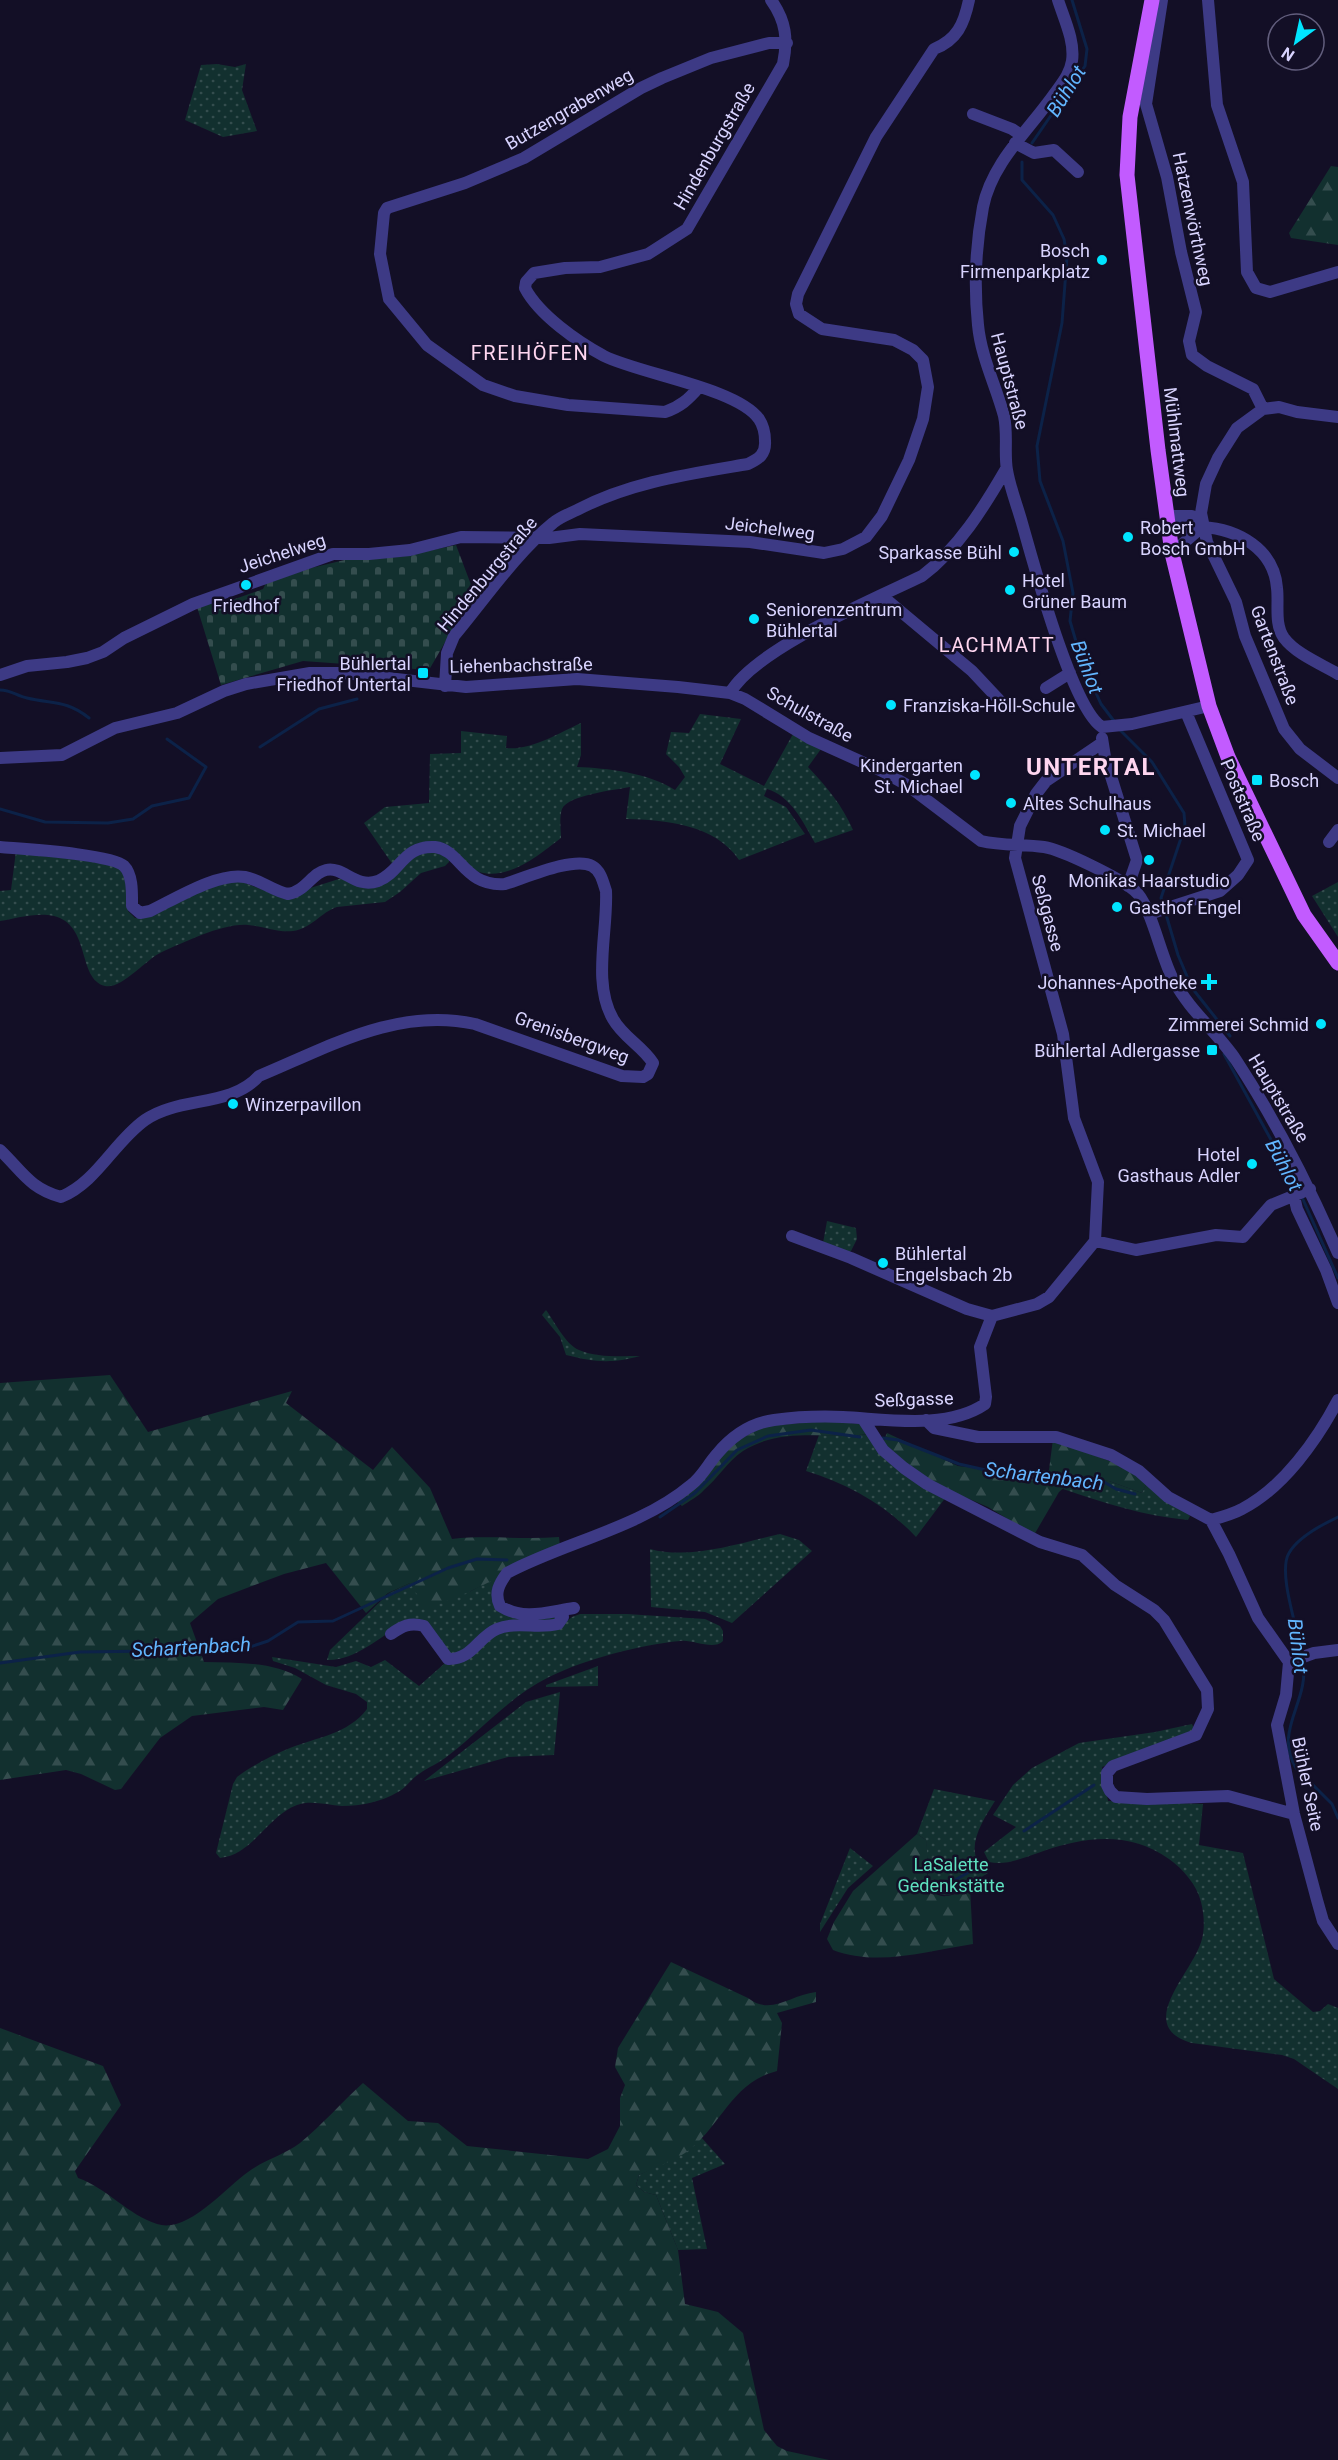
<svg xmlns="http://www.w3.org/2000/svg" width="1338" height="2460" viewBox="0 0 1338 2460" font-family="Roboto,sans-serif">
<defs>
<pattern id="grass-dots" width="8" height="8" patternUnits="userSpaceOnUse" patternTransform="scale(1.5)"><rect width="8" height="8" fill="#12302f"/><path d="M2 2h.1M6 6h.1" fill="none" stroke="#344d4e" stroke-width="1.8" stroke-linecap="round"/></pattern>
<pattern id="forest-firs" width="22" height="20" patternUnits="userSpaceOnUse" patternTransform="scale(1.5)"><rect width="22" height="20" fill="#12302f"/><path d="M5 1l3.5 6h-7zM16 11l3.5 6h-7z" fill="#344d4e"/></pattern>
<pattern id="cemetery-stones" width="16" height="16" patternUnits="userSpaceOnUse" patternTransform="scale(1.5)"><rect width="16" height="16" fill="#12302f"/><path d="M2 7V4a2 2 0 0 1 4 0v3zM10 15v-3a2 2 0 0 1 4 0v3z" fill="#344d4e"/></pattern>
</defs>
<rect width="100%" height="100%" fill="#130f26"/>
<path fill="url(#grass-dots)" d="M217,64L235,67L246,64L242,90L257,131L223,137L185,120L201,65Z
M700,714L741,719L720,764L764,786L793,734L821,749L808,767C827,787 842,805 853,830L815,843C803,822 791,796 767,789L764,796L786,807L805,834L739,860C715,824 665,820 626,819L630,787C615,790 568,795 562,809C559,817 561,830 561,838C540,854 509,881 479,872C467,868 455,854 445,845L393,865L364,823L385,807L429,803L430,754L461,753V731L507,736L506,748C530,751 559,733 581,723V755L577,767C606,768 650,773 675,790L685,777L679,767L666,754L671,732L689,733Z
M16,851L115,865C131,876 128,892 128,911L135,918H139L211,886L237,880L282,897L342,878L361,886L409,858L432,851L449,858V862L445,866L421,873L400,892L385,902L337,907C321,912 311,929 293,931C278,933 263,926 248,925C223,923 185,942 162,952C146,959 121,990 105,986C77,979 91,925 54,916C37,912 17,918 0,921V891L11,890Z
M1338,882V937L1312,896Z
M827,1221L856,1228L857,1239L851,1251L847,1253L823,1243Z
M546,1310C555,1322 565,1344 579,1350C597,1358 621,1356 640,1356C611,1364 594,1362 566,1355L560,1337L542,1315Z
M869,1434L946,1497L916,1537C886,1505 848,1484 806,1471L819,1435L852,1436Z
M1074,1479L1109,1481L1142,1493L1148,1481L1190,1516L1188,1520C1144,1516 1105,1503 1063,1489Z
M780,1534L799,1540L812,1551L732,1623L705,1612L651,1607L650,1549C691,1560 740,1543 780,1534Z
M501,1575L495,1605L556,1616V1620L509,1623L464,1653L450,1656L433,1632L403,1624C379,1637 355,1661 327,1660L330,1650L389,1593L410,1583L469,1592Z
M580,1614H627L705,1619L720,1626L723,1631V1641C713,1651 693,1639 680,1641C639,1645 586,1659 549,1677C510,1696 483,1729 449,1755C440,1763 428,1767 419,1774C411,1779 406,1788 398,1792C381,1802 361,1806 342,1806C327,1805 311,1800 297,1805C267,1816 253,1855 220,1858L216,1853L233,1784L237,1777C252,1766 272,1755 290,1748C318,1737 348,1734 367,1709V1702L356,1694L326,1685L295,1668L273,1661L272,1657L336,1667L356,1661L371,1667L385,1660L419,1686L445,1663L498,1632L561,1626L572,1617Z
M598,1666V1686L546,1687V1685Z
M560,1692L554,1755L508,1757L424,1781L526,1702Z
M1192,1724L1194,1729L1189,1734L1102,1767L1108,1801L1203,1804L1199,1845L1243,1853L1274,1979L1313,2012L1320,2011L1328,2004L1338,2008V2089L1294,2059L1282,2055L1192,2043C1132,2026 1194,1972 1202,1939C1205,1927 1204,1914 1201,1902C1197,1885 1183,1869 1169,1859C1128,1830 1082,1837 1038,1853C1023,1858 1005,1866 989,1862L984,1852L1016,1827L993,1815L1013,1785L1032,1768L1079,1743L1155,1732Z
M934,1789L995,1801C981,1823 961,1854 988,1873L970,1884V1888C954,1894 941,1902 929,1885L926,1840L917,1834Z
M850,1848L873,1866L848,1888L820,1932V1924Z
M701,2137L725,2164L692,2178L707,2249L678,2250L656,2195L644,2192L636,2185L639,2175L685,2152Z"/>
<path fill="url(#forest-firs)" d="M1331,166L1338,167V245L1291,238L1289,233Z
M110,1375L148,1432L292,1391L286,1403L373,1470L392,1447L430,1488L452,1539C488,1535 523,1540 559,1537L560,1547L469,1592L426,1609L410,1583L388,1593L366,1613L326,1563L284,1574L218,1599L190,1623L204,1662C237,1663 273,1661 302,1679L283,1710L264,1707L192,1716L160,1738L121,1789L115,1790L81,1774L66,1770L0,1780V1383Z
M826,1421L861,1424L869,1434C827,1440 782,1426 743,1451C727,1462 718,1478 704,1490C698,1497 689,1501 682,1506L676,1501L732,1444L764,1426Z
M887,1433L958,1466L1001,1471L1049,1470L1053,1439L1127,1468L1148,1481L1142,1493L1109,1481L1074,1479L1059,1492L1034,1535L988,1507L927,1481L882,1444Z
M917,1834L926,1840C930,1856 919,1899 947,1896C955,1895 963,1891 970,1888L973,1944C928,1951 877,1967 833,1950L827,1939L834,1922L853,1891Z
M671,1962L748,1998C771,2016 790,1995 816,1992V2002L777,2013L782,2023L777,2071C730,2083 721,2128 685,2153C671,2162 654,2168 639,2175L636,2185L644,2192L656,2195L678,2250L685,2304L718,2312L743,2333L764,2430L777,2446L787,2451L829,2460H0V2028L103,2066L121,2105L75,2171L78,2178C107,2188 128,2215 157,2224C188,2234 225,2188 248,2172C264,2160 284,2155 300,2143C322,2125 342,2102 363,2083L408,2121L438,2123L467,2146L588,2159L608,2149L620,2126V2098L625,2085L615,2067L618,2048Z"/>
<path fill="url(#cemetery-stones)" d="M456,545L473,590L463,611L429,670L303,661L221,685L197,607L215,599L218,605L263,589L266,583L311,568L353,558L400,557Z"/>
<g fill="none" stroke-linecap="round" stroke-linejoin="round">
<path stroke="#0c2248" stroke-width="3" d="M1032,143L1085,66L1087,49L1072,0
M1022,162V180L1053,215L1064,239L1067,257L1062,323L1037,446L1040,481L1063,541L1073,593L1070,621L1082,662L1101,704L1114,721
M0,690C11,690 17,696 27,698C52,704 67,700 89,718
M1119,729L1152,762L1184,813L1185,826L1161,898L1163,905
M260,747L319,709L357,699
M0,809L45,822L108,823L133,819L152,806L189,798L206,767L167,739
M1165,911L1178,955L1192,988L1230,1036
M1224,1054L1298,1189
M1301,1195L1338,1278
M883,1438L898,1440L959,1464L1008,1475L1050,1480L1077,1477L1099,1479L1116,1489L1135,1494
M660,1517L695,1493L737,1450L768,1436L811,1430L860,1437
M1302,1655C1299,1632 1277,1573 1289,1553C1298,1537 1321,1525 1338,1517
M1303,1662C1310,1701 1273,1730 1296,1768L1332,1804L1338,1818
M0,1663L80,1652L225,1650L247,1648L268,1641L298,1622L333,1621L448,1568L477,1559L507,1560
M1024,1831L1094,1785
M938,1890L974,1869"/>
<path stroke="#3d3a85" stroke-width="12" d="M1058,0C1064,19 1075,41 1072,61C1070,74 1062,83 1055,93C1030,129 992,162 983,207C976,244 974,287 978,325C981,357 996,386 1004,416C1008,435 1004,453 1007,470C1010,488 1017,505 1022,523C1033,561 1072,709 1102,727
M1162,0L1146,104L1167,177L1181,252L1196,312L1189,341L1192,355L1207,366L1253,389L1263,409
M1208,0L1217,105L1243,182L1247,272L1256,288L1270,292L1338,272
M973,114L1012,129L1021,135
M1015,143L1034,153L1054,150L1078,172
M699,387C689,399 680,407 665,412L568,405L515,396L483,385L427,345L389,299L380,254L384,213L387,208L465,183L524,158L641,88L662,78L711,58L769,43H787
M1338,417L1297,412L1279,407L1263,409L1237,428L1218,458L1206,484L1201,513L1207,542L1236,602L1245,636L1284,729L1300,749L1338,778
M1167,516H1192L1202,527
M1169,528C1180,528 1191,526 1202,527C1238,529 1274,549 1277,588C1279,604 1274,624 1284,638C1296,654 1321,664 1338,674
M1172,553L1202,527
M881,595L972,671L1002,703
M0,675L27,666L67,662L87,658L103,652L124,638L193,604L333,554H369L410,550L461,537L549,538L580,534L750,542L824,553L843,549L866,537L882,516L909,460L923,419L928,387L923,360L913,350L894,340L822,329L799,314L796,304L798,294L876,137L934,49C957,40 964,24 969,0
M445,686L447,653L454,636C484,600 517,552 553,523C560,517 569,514 577,510C630,482 689,474 748,464C759,459 766,454 765,441C765,434 763,425 759,419C737,388 640,374 604,356C578,342 539,315 525,288L526,282L534,273L565,268L600,267L648,254L687,229L783,64C788,39 786,21 771,0
M1046,688L1070,673
M730,693C755,649 874,599 922,576C958,549 984,507 1006,469
M1102,727L1132,724L1209,706
M1102,738L1105,757L1137,860L1128,886
M0,758L62,755L115,728L177,713L224,691L246,684L310,673H344L466,687L577,679L678,687L730,693L745,699L809,738L882,771L907,785L981,841C1002,846 1023,844 1044,847C1063,850 1119,878 1134,890C1151,903 1161,959 1174,981C1190,1011 1217,1032 1236,1060C1276,1121 1309,1186 1338,1253
M1329,842L1338,830
M0,847C22,849 111,854 124,866C133,875 132,894 132,906L140,913L150,911C175,899 218,872 245,877C261,880 273,891 288,894C306,891 312,873 326,870C344,866 355,889 378,881C401,872 403,845 435,847C461,850 464,887 505,884C525,878 574,856 592,866C601,871 603,882 606,891C608,931 592,983 613,1019C623,1037 642,1046 653,1063L648,1074L643,1077L622,1076L475,1024C397,1007 329,1047 259,1076C230,1108 179,1096 145,1120C114,1142 97,1182 61,1197C29,1188 22,1171 0,1150
M1149,914L1220,891L1238,875L1248,860L1186,712
M1294,1196L1297,1209L1326,1270L1338,1303
M792,1236L851,1258L967,1309L992,1316
M1095,1241L1136,1250L1216,1235L1243,1237L1271,1205L1310,1189
M863,1419L883,1450L904,1468L927,1484L1040,1542L1082,1555L1115,1585L1154,1610L1164,1620L1207,1690L1208,1709L1196,1735L1113,1766L1107,1773V1785L1110,1791L1116,1797L1147,1799L1228,1796L1294,1814
M926,1420L934,1428L978,1437H1056L1111,1455L1139,1471L1168,1497L1211,1520L1229,1554L1258,1618L1289,1662
M1211,1520C1222,1517 1233,1514 1242,1509C1283,1488 1317,1440 1338,1400
M574,1608C547,1612 524,1621 500,1606C494,1593 499,1584 507,1573C565,1542 640,1528 691,1485C702,1477 708,1464 717,1454C732,1436 752,1423 774,1420C796,1417 820,1416 843,1417C886,1419 947,1430 985,1404L986,1397L980,1347L992,1316L1037,1304L1049,1297L1095,1241L1098,1182L1074,1118L1063,1034L1015,858L1020,826L1036,794L1046,781L1102,743
M391,1634C402,1626 410,1622 424,1626L448,1659C472,1660 478,1637 497,1629C516,1621 538,1629 558,1624L563,1617L562,1610
M1289,1662L1286,1695L1277,1725L1294,1814L1317,1900L1323,1921L1338,1944
M1289,1662L1314,1653L1338,1650"/>
<path stroke="#c25bff" stroke-width="15" d="M1152,0L1130,117L1127,175L1158,450L1172,553L1209,706L1228,757L1304,915L1338,963"/>
</g>
<g fill="#00e5ff" stroke="#130f26" stroke-width="2">
<circle cx="1102" cy="260" r="6"/>
<circle cx="1128" cy="537" r="6"/>
<circle cx="1014" cy="552" r="6"/>
<circle cx="246" cy="585" r="6"/>
<circle cx="1010" cy="590" r="6"/>
<circle cx="754" cy="619" r="6"/>
<rect x="417" y="667" width="12" height="12" rx="3"/>
<circle cx="891" cy="705" r="6"/>
<circle cx="975" cy="775" r="6"/>
<rect x="1251" y="774" width="12" height="12" rx="3"/>
<circle cx="1011" cy="803" r="6"/>
<circle cx="1105" cy="830" r="6"/>
<circle cx="1149" cy="860" r="6"/>
<circle cx="1117" cy="907" r="6"/>
<path d="M1206 973h6v6h6v6h-6v6h-6v-6h-6v-6h6z"/>
<circle cx="1321" cy="1024" r="6"/>
<rect x="1206" y="1044" width="12" height="12" rx="3"/>
<circle cx="233" cy="1104" r="6"/>
<circle cx="1252" cy="1164" r="6"/>
<circle cx="883" cy="1263" r="6"/>
</g>
<g text-anchor="middle" dominant-baseline="central" stroke-width="5" stroke-linejoin="round" paint-order="stroke">
<g font-size="18" fill="#d9d4ff" stroke="#130f26">
<text transform="translate(569 109) rotate(-30)">Butzengrabenweg</text>
<text transform="translate(714 146) rotate(-60)">Hindenburgstraße</text>
<text transform="translate(1193 219) rotate(78)">Hatzenwörthweg</text>
<text transform="translate(1010 381) rotate(75)">Hauptstraße</text>
<text transform="translate(1177 442) rotate(83)">Mühlmattweg</text>
<text transform="translate(770 528) rotate(7)">Jeichelweg</text>
<text transform="translate(282 553) rotate(-18)">Jeichelweg</text>
<text transform="translate(487 574) rotate(-50)">Hindenburgstraße</text>
<text transform="translate(1275 655) rotate(69)">Gartenstraße</text>
<text transform="translate(521 665) rotate(-1)">Liehenbachstraße</text>
<text transform="translate(810 714) rotate(29)">Schulstraße</text>
<text transform="translate(1243 800) rotate(67)">Poststraße</text>
<text transform="translate(1048 913) rotate(75)">Seßgasse</text>
<text transform="translate(572 1037) rotate(20)">Grenisbergweg</text>
<text transform="translate(1279 1098) rotate(59)">Hauptstraße</text>
<text transform="translate(914 1399) rotate(-2)">Seßgasse</text>
<text transform="translate(1308 1784) rotate(78)">Bühler Seite</text>
</g>
<g font-size="18" fill="#d9d4ff" stroke="#130f26" text-anchor="start">
<text x="1090" y="250" text-anchor="end">Bosch<tspan x="1090" dy="21">Firmenparkplatz</tspan></text>
<text x="1140" y="527">Robert<tspan x="1140" dy="21">Bosch GmbH</tspan></text>
<text x="1002" y="552" text-anchor="end">Sparkasse Bühl</text>
<text x="1022" y="580">Hotel<tspan x="1022" dy="21">Grüner Baum</tspan></text>
<text x="246" y="605" text-anchor="middle">Friedhof</text>
<text x="766" y="609">Seniorenzentrum<tspan x="766" dy="21">Bühlertal</tspan></text>
<text x="411" y="663" text-anchor="end">Bühlertal<tspan x="411" dy="21">Friedhof Untertal</tspan></text>
<text x="903" y="705">Franziska-Höll-Schule</text>
<text x="963" y="765" text-anchor="end">Kindergarten<tspan x="963" dy="21">St. Michael</tspan></text>
<text x="1269" y="780">Bosch</text>
<text x="1023" y="803">Altes Schulhaus</text>
<text x="1117" y="830">St. Michael</text>
<text x="1149" y="880" text-anchor="middle">Monikas Haarstudio</text>
<text x="1129" y="907">Gasthof Engel</text>
<text x="1197" y="982" text-anchor="end">Johannes-Apotheke</text>
<text x="1309" y="1024" text-anchor="end">Zimmerei Schmid</text>
<text x="1200" y="1050" text-anchor="end">Bühlertal Adlergasse</text>
<text x="245" y="1104">Winzerpavillon</text>
<text x="1240" y="1154" text-anchor="end">Hotel<tspan x="1240" dy="21">Gasthaus Adler</tspan></text>
<text x="895" y="1253">Bühlertal<tspan x="895" dy="21">Engelsbach 2b</tspan></text>
</g>
<g font-size="18" fill="#5fe0c0" stroke="#130f26">
<text x="951" y="1864">LaSalette<tspan x="951" dy="21">Gedenkstätte</tspan></text>
</g>
<g font-size="20" font-style="italic" fill="#62b6ff" stroke="#130f26">
<text transform="translate(1066 91) rotate(-58)">Bühlot</text>
<text transform="translate(1087 667) rotate(69)">Bühlot</text>
<text transform="translate(1284 1165) rotate(62)">Bühlot</text>
<text transform="translate(1044 1476) rotate(7)">Schartenbach</text>
<text transform="translate(1298 1646) rotate(83)">Bühlot</text>
<text transform="translate(191 1647) rotate(-3)">Schartenbach</text>
</g>
<g font-size="20" letter-spacing="1.5" fill="#ffd6f0" stroke="#130f26">
<text x="530" y="353">FREIHÖFEN</text>
<text x="997" y="645">LACHMATT</text>
</g>
<g font-size="24" font-weight="bold" letter-spacing="1.5" fill="#ffd6f0" stroke="#130f26">
<text x="1091" y="767">UNTERTAL</text>
</g>
</g>
<g transform="translate(1296 42) rotate(213)"><circle r="28" fill="#130f26" stroke="#625e7d" stroke-width="1.5"/>
<path d="M0-4.5L10 22L0 15L-10 22Z" fill="#00e5ff"/>
<text y="-9" font-size="16" font-weight="bold" text-anchor="middle" fill="#d9d4ff">N</text>
</g>
</svg>
